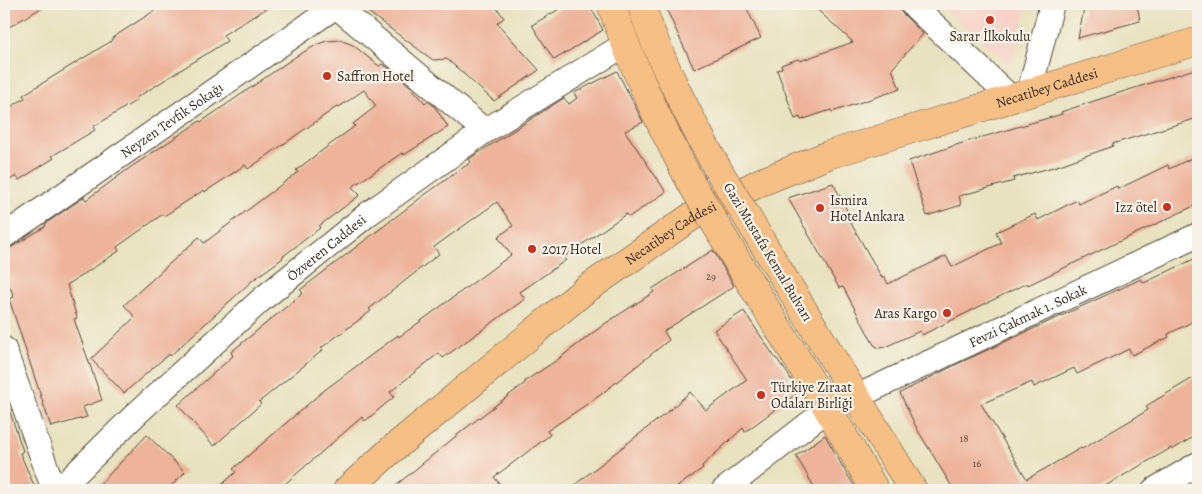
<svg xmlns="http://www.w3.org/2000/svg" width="1202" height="494" viewBox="0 0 1202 494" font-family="Alegreya,serif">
<rect width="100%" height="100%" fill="#f7f3e8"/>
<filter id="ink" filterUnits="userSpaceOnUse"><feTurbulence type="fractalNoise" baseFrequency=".02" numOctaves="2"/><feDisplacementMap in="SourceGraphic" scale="10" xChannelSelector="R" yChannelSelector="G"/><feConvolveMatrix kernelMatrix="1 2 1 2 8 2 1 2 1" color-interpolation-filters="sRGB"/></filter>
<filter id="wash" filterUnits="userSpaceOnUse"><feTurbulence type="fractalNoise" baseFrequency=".0096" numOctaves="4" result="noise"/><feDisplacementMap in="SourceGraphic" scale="20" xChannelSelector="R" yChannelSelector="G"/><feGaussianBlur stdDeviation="1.12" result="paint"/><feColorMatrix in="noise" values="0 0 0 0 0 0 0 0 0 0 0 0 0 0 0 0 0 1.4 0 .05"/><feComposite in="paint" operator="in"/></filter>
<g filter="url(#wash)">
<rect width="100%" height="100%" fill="#e8e2c0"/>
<path fill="#f7d1c7" d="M939,4H1028L1013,59L1007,62Z"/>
<g id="blocks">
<path fill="#edb39b" d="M4,4H48L4,30Z
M149,4H274L223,35L227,41L136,98L137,100L93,127L95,130L52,156L54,158L19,180L16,176L4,184V111L25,98L23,95L113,40L112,38L154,11Z
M357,4H494L504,18L497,23L539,70L494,101L447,59L433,60Z
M568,4H589L603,30L554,60L532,25Z
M664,4H742L747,9L761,38L694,69Z
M811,4H892L901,12L923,34L892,69L900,89L832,112L831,110L801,120L800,117L795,119L777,70L782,68L781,65L798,59L800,61L853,42Z
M1085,4H1137L1140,21L1078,38Z
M340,40L353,45L379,66L382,64L389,68L410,86L425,103L428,101L435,107L448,127L404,155L402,153L352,187L360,195L319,226L320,228L282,257L283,258L253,280L170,356L169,354L124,393L91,359L135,317L124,305L199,237L204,243L298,172L296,170L355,126L353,124L376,106L364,90L339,107L338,106L248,169L245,165L205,192L204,190L164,216L163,214L117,247L119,251L67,285L77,318L74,319L102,400L83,407L87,417L51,427L9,299L14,297L4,273V250L12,247L46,226L45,224L84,197L86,200L131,167L200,121L201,122L295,57L318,44L327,41Z
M1198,68V118L1112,144L1113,146L1057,166L1013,178L1014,181L959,196L961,205L927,216L909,161L959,144L1062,114L1061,112L1097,100Z
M617,71L643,122L625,131L666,192L629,217L626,214L564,257L566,260L520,292L525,299L443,358L439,353L390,392L394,397L365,421L362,417L278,490H216L236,472L233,469L322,392L398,335L399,337L511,255L498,237L513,226L497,202L434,247L439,254L369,309L371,311L321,348L323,350L259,402L261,404L214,446L178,405L233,356L231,352L303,293L300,290L423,196L471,162L469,159L564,98L569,104L577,98L574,93Z
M1198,155V204L1028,285L1027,283L922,335L920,331L885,347L879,348L874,345L843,287L839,288L788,198L833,183L851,218L849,220L882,278L884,276L888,284L946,256L952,267L1001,243L996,232L1035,214L1038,220L1077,200L1079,204L1117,186L1118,189L1168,165L1169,169Z
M713,250L734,286L664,331L669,340L599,396L547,431L550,435L494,477L505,490H390L466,428L525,383V381L557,360L606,323L654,292L652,289Z
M1198,257V319L1168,334L1169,337L1132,355L1129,349L1077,374L1074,368L1034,387L1032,382L981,404L1027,479L1081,448L1082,449L1148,410L1146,406L1198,375V434L1172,450L1171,448L1098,490H954L917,429L900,393L957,364L1141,279L1144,283Z
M744,311L776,359H777L785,370L799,392L745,432L743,428L702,466L703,468L673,490H568L670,410L690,392L706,410L747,380L714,330Z
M6,400L23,451L20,453L36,490H4V401Z
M147,435L185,472L167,490H94Z
M825,435L845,471L857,490H816L796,456Z"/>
</g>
</g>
<g filter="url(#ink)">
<use href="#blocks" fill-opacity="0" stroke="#554636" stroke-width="1"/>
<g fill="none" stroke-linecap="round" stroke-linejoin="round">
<g stroke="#554636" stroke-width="26">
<g id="minor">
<path d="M912,4L1011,98"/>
<path d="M336,6L485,131"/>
<path d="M1029,93L1052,4"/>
<path id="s1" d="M4,236L339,4"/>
<path d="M4,349L54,490"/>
<path id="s2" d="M856,397L1198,235"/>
<path id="s3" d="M59,490L134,416L261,300L368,214L485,131L624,45"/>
<path d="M724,490L828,409"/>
<path d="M1154,490L1198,464"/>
</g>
</g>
<g stroke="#554636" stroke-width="29">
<g id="major">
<path d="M611,4C632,67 659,122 690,181"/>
<path d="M641,4C660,61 687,113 716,166"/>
<path d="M771,257L913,490"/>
<path d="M745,274L828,409L875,490"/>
<path id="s4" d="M347,490L390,451L585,290L691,217L761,182L828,155L1198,41"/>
</g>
</g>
<use href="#minor" stroke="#fff" stroke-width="24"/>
<use href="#major" stroke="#f5bf86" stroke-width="28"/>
<g stroke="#554636" stroke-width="29" stroke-linecap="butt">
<path id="major-bridge" d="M716,166L771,257
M690,181L745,274"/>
</g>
<use href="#major-bridge" stroke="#f5bf86" stroke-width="28"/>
</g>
</g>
<g fill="#c8321e" stroke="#f7f3e8" stroke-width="2">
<circle cx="990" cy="20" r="5"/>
<circle cx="327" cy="76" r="5"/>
<circle cx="1167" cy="207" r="5"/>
<circle cx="820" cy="208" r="5"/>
<circle cx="532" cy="249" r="5"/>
<circle cx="947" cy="313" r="5"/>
<circle cx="761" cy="395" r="5"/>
</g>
<g text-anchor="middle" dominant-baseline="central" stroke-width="4.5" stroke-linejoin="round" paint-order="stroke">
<g font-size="11" fill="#684c3d">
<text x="711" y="276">29</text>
<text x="964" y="438">18</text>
<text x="977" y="463">16</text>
</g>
<g font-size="14" fill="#3b2a1e" stroke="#f7f3e8" text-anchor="start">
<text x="990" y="36" text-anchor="middle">Sarar İlkokulu</text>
<text x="337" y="76">Saffron Hotel</text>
<text x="830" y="200">Ismira<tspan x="830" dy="16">Hotel Ankara</tspan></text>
<text x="1157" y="207" text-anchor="end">Izz ötel</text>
<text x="542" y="249">2017 Hotel</text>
<text x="937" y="313" text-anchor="end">Aras Kargo</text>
<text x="771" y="387">Türkiye Ziraat<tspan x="771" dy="16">Odaları Birliği</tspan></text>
</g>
<g font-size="14" fill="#3b2a1e" stroke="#f7f3e8">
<text stroke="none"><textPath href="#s4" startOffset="819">Necatibey Caddesi</textPath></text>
<text stroke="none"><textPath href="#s1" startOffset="204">Neyzen Tevfik Sokağı</textPath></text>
<text stroke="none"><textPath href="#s4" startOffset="414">Necatibey Caddesi</textPath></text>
<text stroke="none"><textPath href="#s3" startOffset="361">Özveren Caddesi</textPath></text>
<text transform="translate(768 252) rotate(59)">Gazi Mustafa Kemal Bulvarı</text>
<text stroke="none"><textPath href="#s2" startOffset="190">Fevzi Çakmak 1. Sokak</textPath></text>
</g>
</g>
<rect width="1202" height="494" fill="none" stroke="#f7f3e8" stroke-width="20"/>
</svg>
